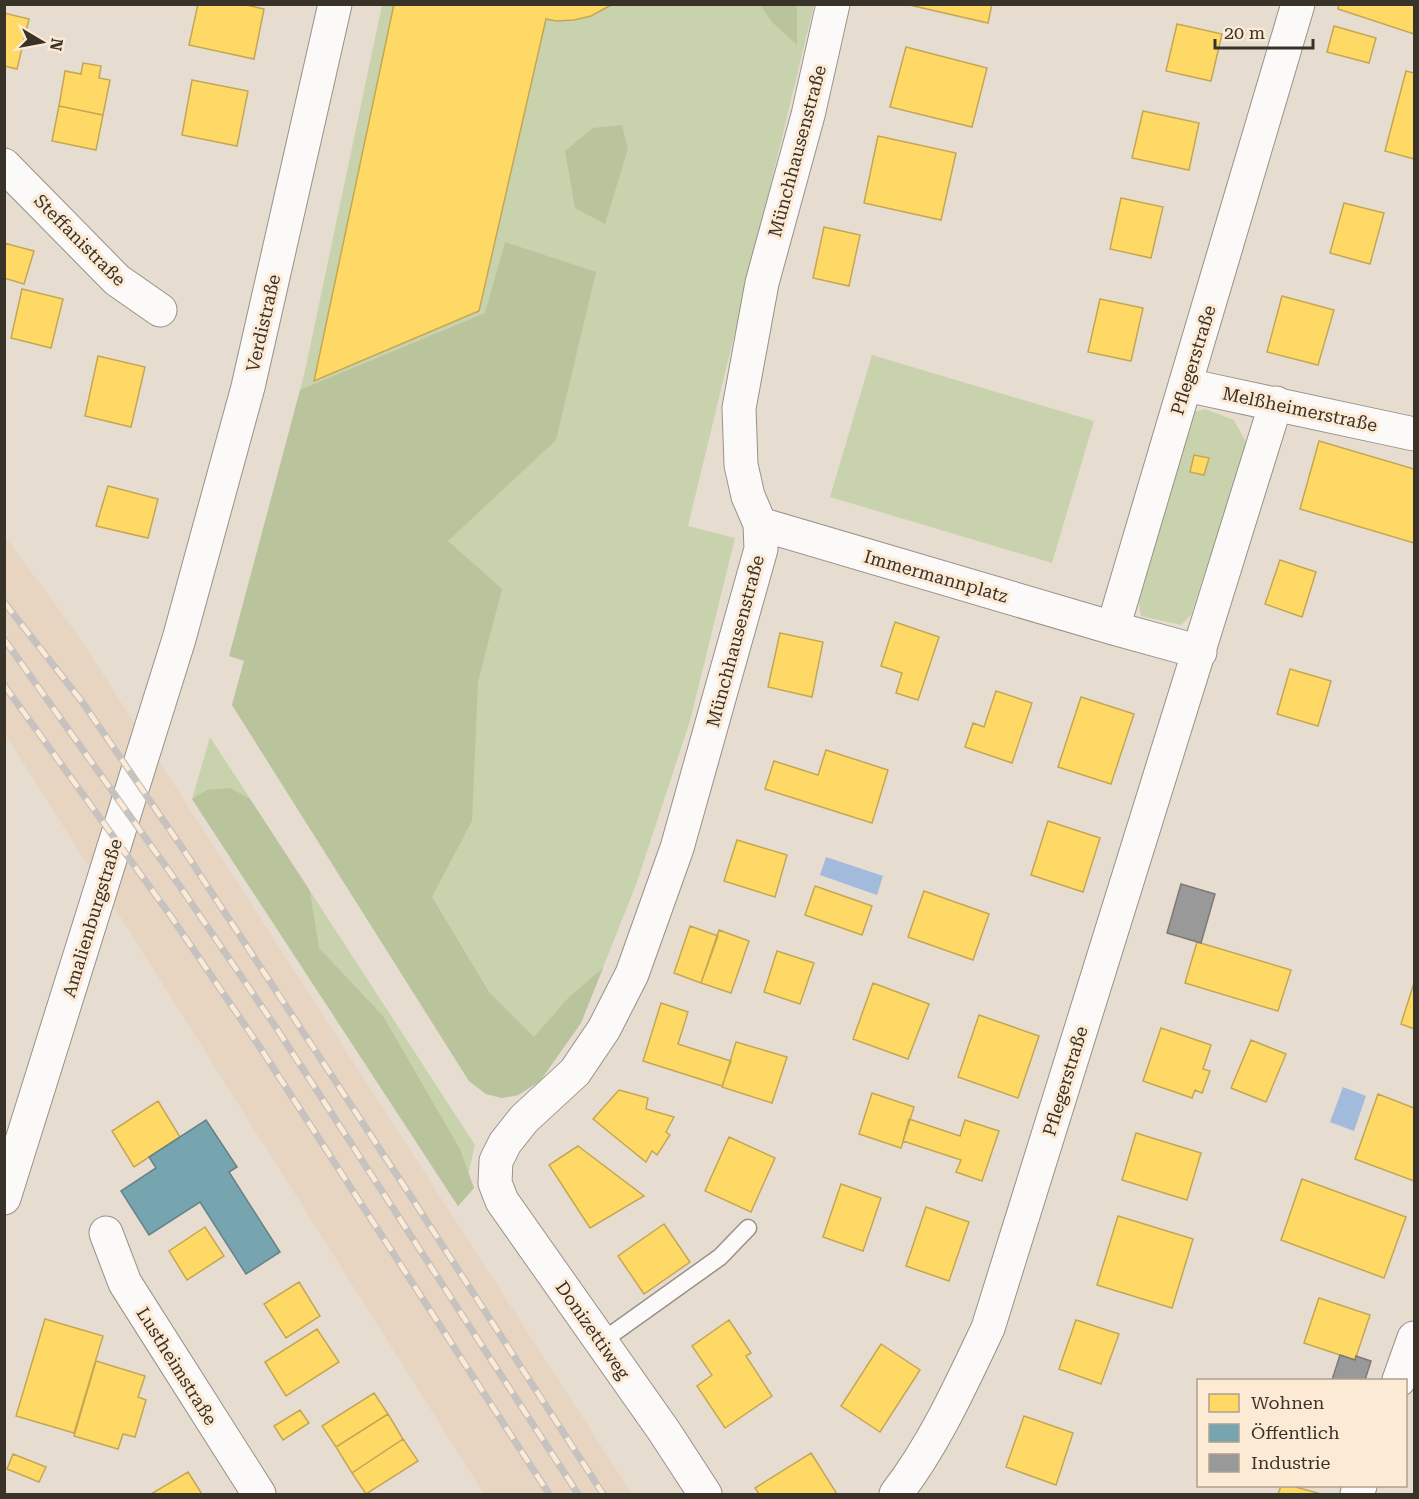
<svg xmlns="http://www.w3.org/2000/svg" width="1419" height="1499" viewBox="0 0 1419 1499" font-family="'Roboto Serif',serif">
<rect width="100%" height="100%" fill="#e7dcd0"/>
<path fill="#e8d5c1" d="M4,535L77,634L632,1494H484L5,734Z"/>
<path fill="#c8d3ae" d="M382,5H814L688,526L735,538L690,721L637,882L581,1023L540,1081L518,1095L502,1098L486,1094L469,1081L232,705L244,661L265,533L306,366Z
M872,355L1094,421L1052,563L830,497Z
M1205,409L1234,420L1247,444L1191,615L1181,625L1141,616L1138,597L1192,413Z
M210,737L475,1145L468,1174L474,1188L458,1206L192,799Z"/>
<path fill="#b9c49d" d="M760,5H794L797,7V45L772,22Z
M622,125L628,149L605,224L575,208L565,151L593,128Z
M505,242L596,272L556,440L448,541L502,589L478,682L472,821L432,897L489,992L534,1037L569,997L603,968L581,1023L540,1081L518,1095L502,1098L486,1094L469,1081L232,705L244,661L229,656L300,390L485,313Z
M230,788L250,799L310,891L319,948L383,1016L460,1149L474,1188L458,1206L192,799L207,790Z"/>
<path fill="#a2badc" d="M826,857L883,876L877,895L820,875Z
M1343,1087L1366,1096L1354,1131L1330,1122Z"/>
<path fill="#ffd966" stroke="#c4a754" stroke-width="1.5" d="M198,4H242L264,9L254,59L189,45Z
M394,4H613L591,16L574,20L556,21L546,19L479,311L314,381Z
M905,4H992L988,23Z
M1339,4H1414V34L1338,9Z
M4,13L29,19L17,69L4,66Z
M1177,24L1222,34L1211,81L1166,71Z
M1334,26L1376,38L1369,63L1327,52Z
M906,47L987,68L972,127L890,107Z
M83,63L101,66L99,78L110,80L103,115L59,106L65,71L81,74Z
M1406,71L1414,73V159L1385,151Z
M192,80L248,91L237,146L182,135Z
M59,106L103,115L96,150L52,141Z
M1143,111L1199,123L1189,170L1132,158Z
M878,136L956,153L941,220L864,203Z
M1121,198L1163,207L1151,258L1110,249Z
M1344,203L1384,213L1370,264L1330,253Z
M824,227L860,235L849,286L813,278Z
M4,243L34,251L24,284L4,278Z
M22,289L63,299L51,348L11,338Z
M1282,296L1334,310L1318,365L1267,352Z
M1100,299L1143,308L1131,361L1088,352Z
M98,356L145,367L131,427L85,416Z
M1319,441L1414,469V543L1300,509Z
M1194,455L1209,458L1204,475L1190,472Z
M108,486L158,499L148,538L96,526Z
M1280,560L1316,572L1302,617L1265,604Z
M895,622L939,637L918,700L896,693L902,673L881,666Z
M780,633L823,642L812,697L768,687Z
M1290,669L1331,681L1318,726L1277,714Z
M996,691L1032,703L1012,763L965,747L973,723L984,727Z
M1081,697L1134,714L1111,784L1058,767Z
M826,750L888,770L872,823L765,789L774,761L818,775Z
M1048,821L1100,838L1083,892L1031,875Z
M737,840L787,855L775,897L724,881Z
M815,886L872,906L862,935L805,915Z
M924,891L989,914L973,960L908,937Z
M690,926L718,936L701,983L674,973Z
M719,930L749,941L731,993L701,983Z
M1197,942L1291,970L1278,1011L1185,983Z
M777,951L814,963L800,1004L764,992Z
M873,983L929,1004L908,1059L853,1039Z
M1414,983V1029L1401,1024Z
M661,1003L688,1012L678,1044L731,1061L722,1086L643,1061Z
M979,1015L1039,1036L1018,1098L958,1077Z
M1161,1028L1211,1045L1203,1069L1210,1071L1202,1093L1195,1090L1192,1098L1143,1081Z
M1251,1040L1286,1054L1266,1102L1231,1088Z
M736,1042L787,1057L772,1103L722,1087Z
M619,1090L648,1098L646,1109L674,1117L666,1132L670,1135L657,1155L652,1151L646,1162L593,1119Z
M872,1093L914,1107L901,1148L859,1134Z
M1378,1094L1414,1108V1181L1355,1159Z
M158,1101L180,1137L134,1167L112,1131Z
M909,1119L960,1136L965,1120L999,1131L982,1181L956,1172L961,1160L903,1141Z
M1136,1133L1201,1153L1187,1200L1122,1180Z
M729,1137L775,1158L751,1212L705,1191Z
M578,1146L644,1196L590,1228L549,1165Z
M1302,1179L1406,1217L1384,1278L1281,1240Z
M841,1184L881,1198L863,1251L823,1237Z
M926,1207L969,1222L949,1281L906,1266Z
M1118,1216L1193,1239L1172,1308L1097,1285Z
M664,1224L690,1262L644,1294L618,1256Z
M205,1227L224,1256L187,1280L169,1251Z
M299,1282L320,1316L286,1338L264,1304Z
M1319,1298L1370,1315L1355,1360L1304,1343Z
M45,1319L103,1336L74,1433L16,1416Z
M729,1320L751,1353L746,1356L772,1396L725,1428L697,1386L712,1375L692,1346Z
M1076,1320L1119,1334L1101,1384L1059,1369Z
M317,1329L339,1362L286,1396L265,1362Z
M881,1344L920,1370L880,1432L841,1406Z
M96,1361L145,1376L138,1397L146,1400L135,1437L123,1434L118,1449L74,1436Z
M374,1393L388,1414L336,1447L322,1426Z
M300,1410L309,1423L283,1440L274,1426Z
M388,1414L403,1439L352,1473L336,1447Z
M1024,1416L1073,1433L1056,1485L1006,1467Z
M403,1439L418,1461L366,1494L352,1473Z
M811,1453L837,1494H759L755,1488Z
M13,1454L46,1467L39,1482L7,1469Z
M188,1472L202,1494H151Z
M1281,1486H1292L1321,1494H1278Z"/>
<path fill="#76a5af" stroke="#648287" stroke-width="1.5" d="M206,1120L237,1167L229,1172L280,1252L246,1274L200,1202L149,1235L121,1191L156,1168L149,1157Z"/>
<path fill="#999" stroke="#7c7a77" stroke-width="1.5" d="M1181,884L1215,894L1201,943L1167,933Z
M1340,1355L1355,1360L1356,1356L1371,1361L1365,1380H1332Z"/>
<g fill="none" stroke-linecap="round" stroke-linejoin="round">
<g stroke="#999188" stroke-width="19">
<path id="service" d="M601,1342L720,1257L748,1228"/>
</g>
<g stroke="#999188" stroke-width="35">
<path id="minor" d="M4,165L117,280L160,310
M1186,385L1414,434
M760,524L1113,628L1200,652
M1113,628L1298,4
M106,1233L125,1283L259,1494
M1399,1380L1414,1338
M705,1494L664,1431L502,1201L495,1183L496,1161L505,1143L524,1119L575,1072L604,1029L632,974L677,848L761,549L760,524L748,496L741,465L739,408L762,283L808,115L833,4
M896,1494C934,1445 961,1385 988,1328L1276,403
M1357,1494L1360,1486"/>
</g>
<g stroke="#999188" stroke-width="35">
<path id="primary" d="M4,1198L179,639L248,387L335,4"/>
</g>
<use href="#service" stroke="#fbfaf8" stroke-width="16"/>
<use href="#minor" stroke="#fbfaf8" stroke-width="33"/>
<use href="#primary" stroke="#fbfaf8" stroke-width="33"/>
<g stroke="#c6c2bf" stroke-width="7">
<path id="rail" d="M4,602L83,703L187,855L406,1189L603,1494
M4,639L179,885L277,1029L578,1494
M4,685L170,915L261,1049L549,1494"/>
</g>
<use href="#rail" stroke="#fdead4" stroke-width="4.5" stroke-dasharray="14" stroke-linecap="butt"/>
</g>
<g text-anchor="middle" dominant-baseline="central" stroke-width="6" stroke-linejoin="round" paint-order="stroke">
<g font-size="18" fill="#393229" stroke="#fdead4">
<text transform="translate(797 151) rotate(-75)">Münchhausenstraße</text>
<text transform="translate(80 240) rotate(45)">Steffanistraße</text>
<text transform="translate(263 323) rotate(-77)">Verdistraße</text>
<text transform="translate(1193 360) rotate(-73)">Pflegerstraße</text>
<text transform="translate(1300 409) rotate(12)">Melßheimerstraße</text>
<text transform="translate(936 576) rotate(16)">Immermannplatz</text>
<text transform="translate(735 641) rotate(-75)">Münchhausenstraße</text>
<text transform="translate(92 918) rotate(-73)">Amalienburgstraße</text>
<text transform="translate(1065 1081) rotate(-73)">Pflegerstraße</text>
<text transform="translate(593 1330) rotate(55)">Donizettiweg</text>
<text transform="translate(177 1366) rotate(58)">Lustheimstraße</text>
</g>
</g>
<rect width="1419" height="1499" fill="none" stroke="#393229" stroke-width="12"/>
<rect x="1197" y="1379" width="210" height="108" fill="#fdead4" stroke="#afa090" stroke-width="1.5"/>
<rect x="1209" y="1394" width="30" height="18" fill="#ffd966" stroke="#afa090" stroke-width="1.5"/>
<text x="1251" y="1409" font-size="18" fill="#393229">Wohnen</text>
<rect x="1209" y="1424" width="30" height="18" fill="#76a5af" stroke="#afa090" stroke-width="1.5"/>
<text x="1251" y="1439" font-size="18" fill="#393229">Öffentlich</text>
<rect x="1209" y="1454" width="30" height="18" fill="#999999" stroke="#afa090" stroke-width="1.5"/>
<text x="1251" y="1469" font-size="18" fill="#393229">Industrie</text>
<g transform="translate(42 42) rotate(100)" stroke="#fdead4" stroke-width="4.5" paint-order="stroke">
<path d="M0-4.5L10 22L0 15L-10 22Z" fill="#393229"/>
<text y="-9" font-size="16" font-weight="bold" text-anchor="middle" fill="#393229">N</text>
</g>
<path d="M1215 39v9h98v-9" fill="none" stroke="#393229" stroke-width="3"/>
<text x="1224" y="39" font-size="18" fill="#393229" stroke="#fdead4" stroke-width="4.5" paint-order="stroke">20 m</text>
</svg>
